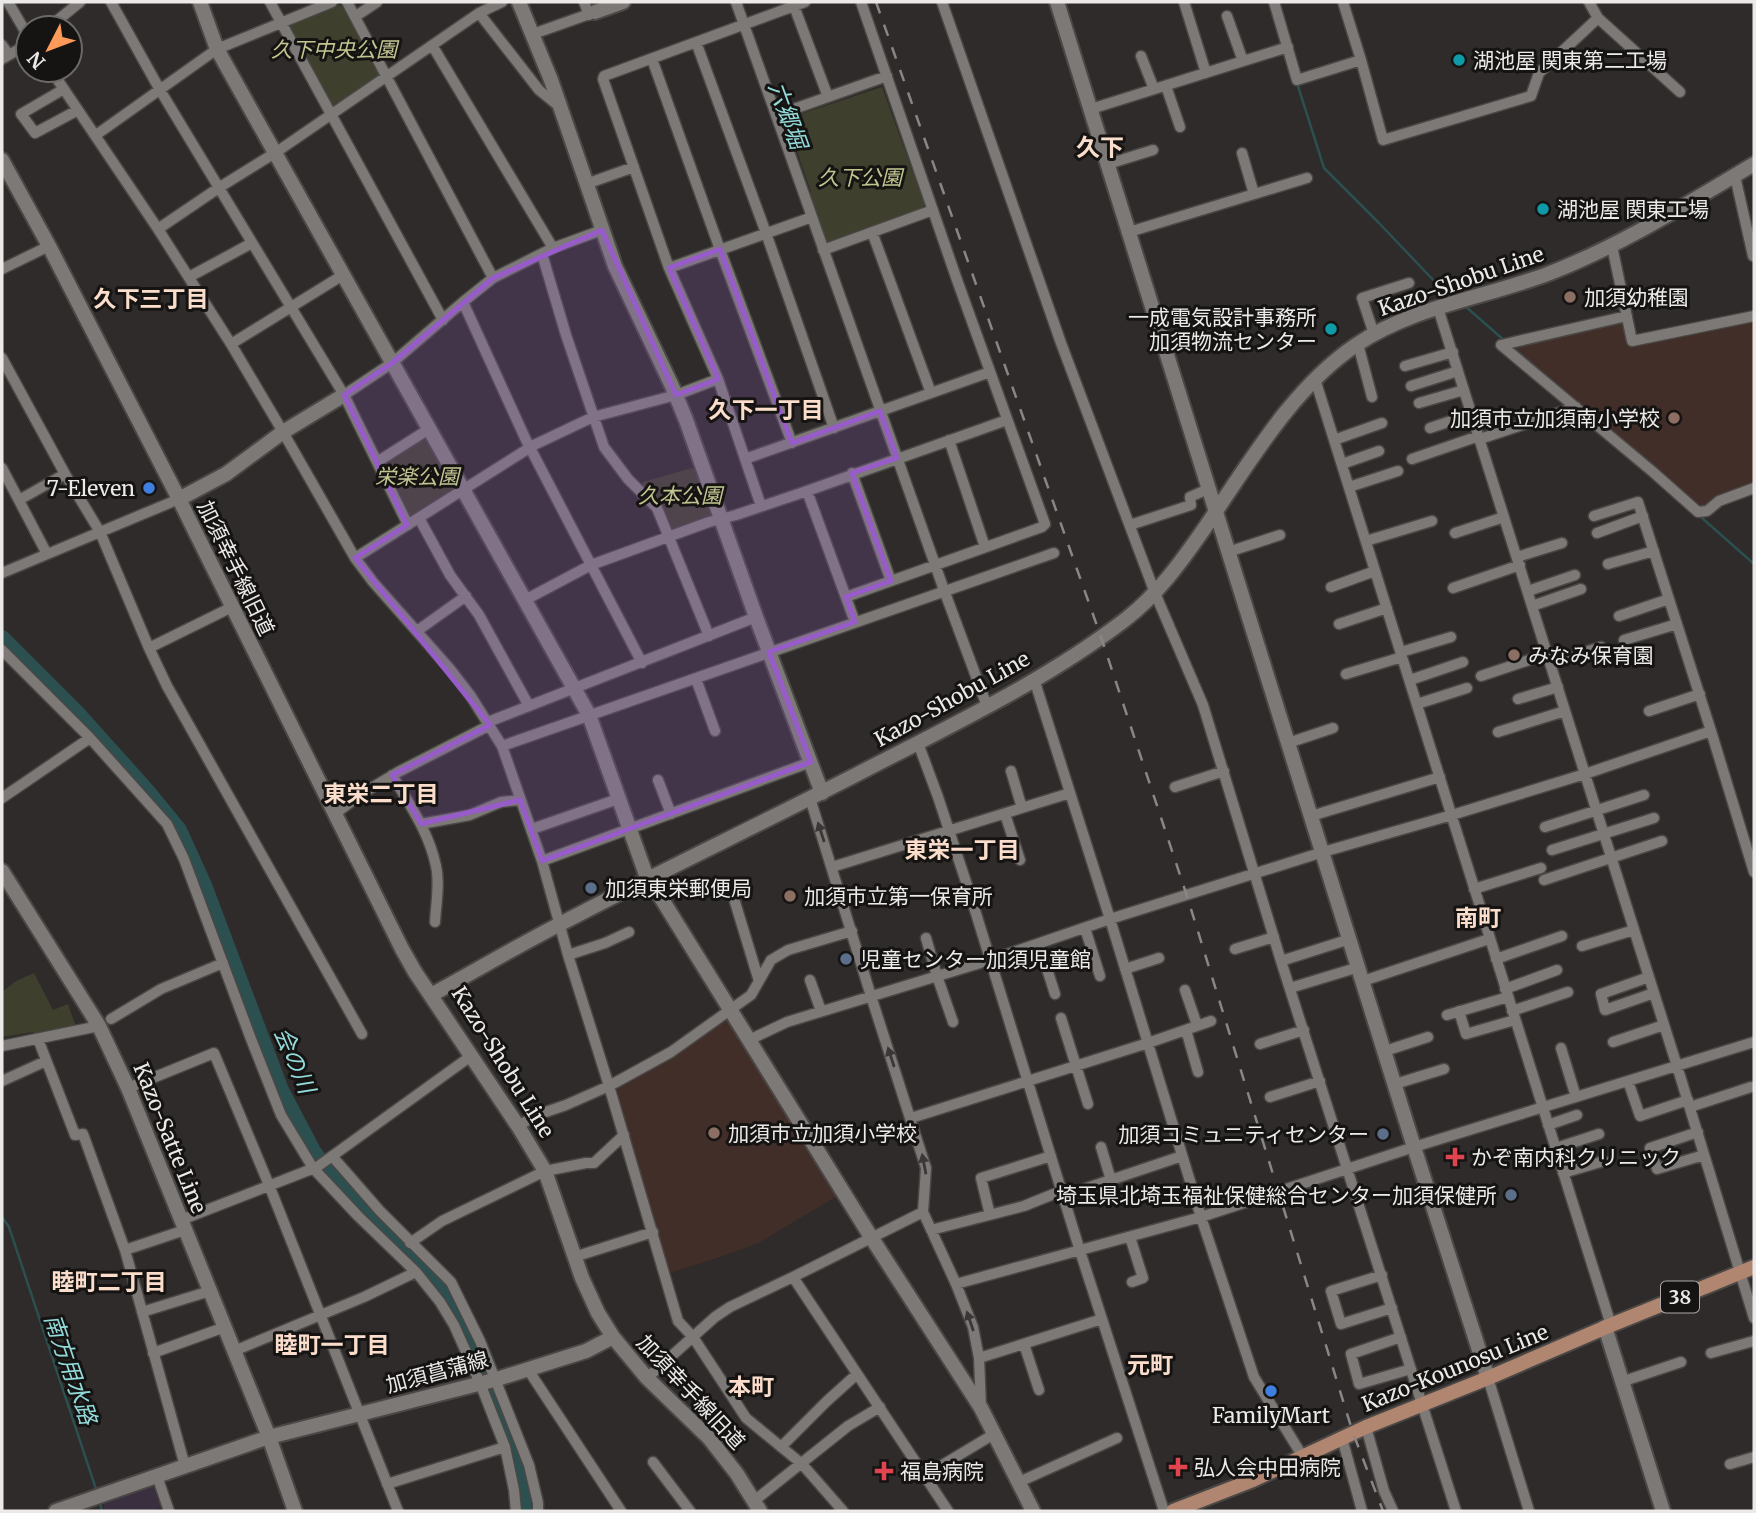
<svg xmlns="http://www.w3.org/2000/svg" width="1756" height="1513" viewBox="0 0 1756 1513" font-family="Merriweather,'Noto Sans JP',serif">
<rect width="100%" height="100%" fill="#2e2b2a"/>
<path fill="#3a2f3e" d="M152,1484L157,1487L163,1507L151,1511H105L103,1502Z"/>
<path fill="#422e29" d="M1754,319V485L1706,508L1702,507L1514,351L1517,344L1623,321L1629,345Z
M726,1017L839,1195L758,1243L723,1256L669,1273L639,1176L616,1085Z"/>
<path fill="#3e3f2d" d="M335,4L340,5L347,11L380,71L379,76L336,105H332L289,27L290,24Z
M882,87L925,206L922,210L825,244L808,194L811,192L790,131H787L783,120Z
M422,436L426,437L454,487L453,491L412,516L408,515L383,465V461Z
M692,468L695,470L712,517L674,533L657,501L642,486L643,482Z
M34,973L53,1010L68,1004L76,1027L35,1036L33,1032L2,1037V992L16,981Z"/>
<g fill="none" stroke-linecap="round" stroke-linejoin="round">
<path stroke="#2c4f50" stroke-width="2.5" d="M741,30L750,56
M1297,83L1324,168L1378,222L1439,286L1454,297
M811,230L827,274
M1465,306L1505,341
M1512,347L1539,370
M878,419L885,438
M1702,518L1754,564
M2,1217L9,1227L97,1492
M100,1503L102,1511"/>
<path stroke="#2c4f50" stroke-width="16" d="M2,638L79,715L148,792L179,830L204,885L281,1090L313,1151L331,1176L365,1213L424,1269L457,1311L504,1414L520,1472L524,1511"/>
<g stroke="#4a4745" stroke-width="13">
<path id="street" d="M8,2L28,36
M111,2L160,90L344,395L408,525
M270,2L443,320
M347,2L493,278
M584,2L589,15
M736,2L944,590L987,706
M942,2L1061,343L1155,593L1203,705L1281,961L1456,1511
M1184,2L1206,73
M1274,2L1297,80L1361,60L1343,2
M1589,2L1598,18L1680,92
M794,6L828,97
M479,13L539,90L561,108
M356,16L377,2
M1227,16L1243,61
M48,28L80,2
M533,34L595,12
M696,42L766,233L834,428
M2,45L9,55
M432,45L553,248
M1141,56L1154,89
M2,59L28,44
M652,59L718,244L792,443
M1361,60L1383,140L1531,96L1539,73L1598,18
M51,70L158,229L231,344L283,432L355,558L373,582L450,669L470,695L502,746L542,861L568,955L609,1086L678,1321L693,1337L746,1418L802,1464L843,1511
M1166,86L1180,127
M64,89L21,114L35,133L78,110
M1091,109L1288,47
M777,115L887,76
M96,135L217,49L332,2
M1242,153L1254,194
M1108,164L1153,150
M1735,176L1753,256L1754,255
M586,184L634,167
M158,229L220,187L275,153L479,13L502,2
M872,232L931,393
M1129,232L1307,178
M1612,246L1632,341L1754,316
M823,250L933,210
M542,254L566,335L604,447L628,479L657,508L709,636
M669,268L812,217
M2,269L49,246
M189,277L252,243
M1362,298L1409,283
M1363,301L1374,334
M463,302L526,440L642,663
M1438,308L1677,1066L1754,1318
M231,344L343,275
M1358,344L1372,397
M1501,345L1653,472L1698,512L1707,511L1719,501L1754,488
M1501,345L1627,316
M2,358L65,474L100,532L149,648L167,686L362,1034
M1405,366L1453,352
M1315,379L1611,1325
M1411,386L1458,371
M344,395L392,363L463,302L493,278L553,248L602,230
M1419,403L1464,390
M1430,428L1472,414
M1480,439L1576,407
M949,440L985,547
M1334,440L1382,423
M745,459L990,372
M1412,459L1479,436
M377,462L429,429
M1342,464L1379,451
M2,468L47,554
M852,473L891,581
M1349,487L1398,471
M807,491L855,622
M19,500L65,474
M761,506L718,379L669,268L603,79L604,76L805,2
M1594,516L1638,502L1711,731L1754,872
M419,518L450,575L479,615L529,706
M1130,525L1191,505L1190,497L1208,489
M1455,533L1504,517
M1597,533L1643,516
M1366,541L1432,521
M1228,552L1280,535
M1517,557L1562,543
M355,558L534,445L593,417L676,395L718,379
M1608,564L1654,551
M2,573L179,499
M1331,587L1375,571
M1453,588L1520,565
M1528,591L1575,575
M846,597L1042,527L1045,524L957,280L861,2
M525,600L591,565L709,522L736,515L807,491L1007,420
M1532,606L1581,589
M1619,616L1669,599
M1339,624L1387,608
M417,631L466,596
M1624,640L1677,624
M149,648L232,607
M2,650L90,738L167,824L184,859L251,1039L281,1115L313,1168L358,1216L416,1272L440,1302L454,1325L480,1383L505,1447L514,1490L516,1511
M1401,652L1451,637
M1550,663L1601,647
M1346,674L1402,657
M1481,676L1547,654
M696,679L715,731
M1034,679L1110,919L1201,1217L1254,1377L1303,1457
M1410,680L1463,662
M1518,699L1558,687
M1417,704L1467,688
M1649,711L1700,694
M488,722L756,617
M1498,732L1565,711
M918,743L938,797L970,894L1080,1251L1164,1511
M1288,743L1333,728
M502,746L1054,553
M1011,771L1022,808
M392,775C409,804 429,832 436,866C440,883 436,904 435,922
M658,780L671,814
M1175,787L1224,771
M2,798L90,738
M810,798L871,996L926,1168L923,1212L956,1284L973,1327L979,1358L981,1406
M336,813L363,793L398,772L490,725
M1005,814L1020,860
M1311,816L1440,777
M421,824L470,815L501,802L520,800
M1545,827L1644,795
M532,829L618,799
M1552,850L1654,818
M542,861L811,762
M832,867L1070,793
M1544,880L1662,841
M1474,889L1541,868
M735,902L759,981
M1085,928L1100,976
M926,938L937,976L953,1022
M1039,944L1055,994
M1582,946L1634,930
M1235,949L1274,937
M568,955L605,943L629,932
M1496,959L1562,936
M1281,961L1350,939
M1125,969L1159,958
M1649,977L1601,994L1605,1010L1654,993
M810,980L821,1011
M1363,981L1489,939
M1290,988L1359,967
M1505,989L1557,970
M1185,990L1197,1025
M1459,1011L1466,1034L1515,1020
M1512,1011L1568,992
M1447,1015L1508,997
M1061,1018L1088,1104
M111,1019L161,989L223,963
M1186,1030L1198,1072
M38,1039L75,1135L83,1134L125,1250L185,1466
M749,1040L787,1022L990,960L1110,919L1323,852L1452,815L1585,774L1711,731
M1613,1042L1664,1025
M1260,1044L1304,1030
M2,1046L99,1026
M1561,1048L1576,1097
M1385,1051L1428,1037
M2,1081L46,1061
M1628,1081L1640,1116L1688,1100
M1395,1084L1444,1069
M128,1088L214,1053L269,1185L398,1511
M1270,1097L1320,1081
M1690,1107L1751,1087
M911,1118L1148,1043L1211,1021
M1548,1125L1577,1115
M518,1126L537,1115L566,1105L609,1086L671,1052L751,995L771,960L788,950L852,931
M1698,1132L1650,1148L1657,1169L1704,1155
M1101,1147L1111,1180
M1556,1148L1599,1134
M332,1156L380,1211L451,1282L480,1341L529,1465L538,1503V1511
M1563,1173L1604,1161
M1063,1196L1182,1156
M990,1215L981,1178L1051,1156
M181,1220L317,1167L471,1056
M931,1230L1024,1206L1061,1191
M1130,1237L1143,1278L1132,1282
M410,1243L442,1221L545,1171L586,1163H594L624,1135
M125,1250L185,1230
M574,1257L653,1232
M1382,1275L1331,1291L1341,1324L1392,1308
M793,1277L948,1511
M956,1284L1201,1217L1414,1147L1754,1042
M142,1312L210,1291
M1401,1337L1351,1354L1359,1384L1411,1369
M1024,1344L1039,1390
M234,1351L364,1297L416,1272
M153,1353L225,1327
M1711,1353L1754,1341
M979,1358L1102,1319
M527,1368L621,1511
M647,1378L715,1317L730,1307L793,1277L923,1212
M1488,1378L1529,1511
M1621,1382L1681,1362
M1366,1427L1384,1491L1393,1511
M1342,1438L1362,1511
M781,1447L827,1401L857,1374
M653,1462L690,1511
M1730,1464L1754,1457
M157,1476L169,1511
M924,1476L994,1434
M1019,1482L1117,1438
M387,1484L505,1447
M754,1501L848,1426L880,1407"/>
</g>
<g stroke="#4a4745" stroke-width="18">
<path id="secondary" d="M200,2L217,49L589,715L645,872L871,1237L981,1408L1033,1511
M519,2L551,80L615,266L672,386L686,420L756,617L822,793
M1057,2L1414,1147L1488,1378
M595,12L623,2
M2,160L49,246L179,499L402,949L415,972L518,1126L545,1171L582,1278L598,1313L613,1337L647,1378L709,1438L737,1474L760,1511
M179,499L226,474L283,432L344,395
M2,871L99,1026L128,1088L269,1437L295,1511
M431,995C475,971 519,945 564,922C665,869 769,820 871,767C958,722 1048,679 1126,619C1158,594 1181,562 1204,529C1248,465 1291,389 1356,345C1414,306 1485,298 1550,273C1622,245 1688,203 1754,164
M1605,1327L1663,1511
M56,1511L269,1437L494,1380L586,1351L613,1337"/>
</g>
<g stroke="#4a4745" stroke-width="18">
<path id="primary" d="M1173,1511L1253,1480L1366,1427L1488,1378L1611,1325L1754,1267"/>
</g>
<use href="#street" stroke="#7c7977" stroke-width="10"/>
<use href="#secondary" stroke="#7c7977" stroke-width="14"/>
<use href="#primary" stroke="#b08671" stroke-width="14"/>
<path stroke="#898785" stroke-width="2.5" stroke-dasharray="12 12" stroke-linecap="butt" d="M876,2L1101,637L1187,896L1353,1433L1383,1511"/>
</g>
<defs><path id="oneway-solid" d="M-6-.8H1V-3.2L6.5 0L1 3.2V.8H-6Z" transform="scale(1.75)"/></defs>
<g fill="#3a3736">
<use href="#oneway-solid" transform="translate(821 832) rotate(-108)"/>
<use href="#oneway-solid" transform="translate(891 1057) rotate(-108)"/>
<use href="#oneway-solid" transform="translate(924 1164) rotate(-101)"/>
<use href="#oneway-solid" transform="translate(970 1321) rotate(-109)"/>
</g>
<path fill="#975cc9" fill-opacity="0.2" stroke="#975cc9" stroke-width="5" stroke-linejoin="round" d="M602,230L676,395L718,379L669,268L720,249L792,443L880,411L897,458L852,473L891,581L846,597L855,622L769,652L811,762L542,861L520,800L421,824L392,775L490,725L355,558L407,525L344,395L392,363L493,278Z"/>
<g fill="#0f9aa8" stroke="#161413" stroke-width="2.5">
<circle cx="1459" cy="60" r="7"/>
<circle cx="1543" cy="209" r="7"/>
<circle cx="1331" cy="329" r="7"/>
</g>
<g fill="#8d6e63" stroke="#161413" stroke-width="2.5">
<circle cx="1570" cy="297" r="7"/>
<circle cx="1674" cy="418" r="7"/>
<circle cx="1514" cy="655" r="7"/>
<circle cx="790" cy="896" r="7"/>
<circle cx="714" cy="1133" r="7"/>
</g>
<g fill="#3f7fe0" stroke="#161413" stroke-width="2.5">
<circle cx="149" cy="488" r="7"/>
<circle cx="1271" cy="1391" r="7"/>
</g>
<g fill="#5c6f8a" stroke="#161413" stroke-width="2.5">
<circle cx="591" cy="888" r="7"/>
<circle cx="846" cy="959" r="7"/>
<circle cx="1383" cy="1134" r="7"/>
<circle cx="1511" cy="1195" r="7"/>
</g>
<g fill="#e0444e" stroke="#161413" stroke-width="2.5">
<path d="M1451.5 1146.5h7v7h7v7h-7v7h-7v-7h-7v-7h7z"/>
<path d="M1174.5 1456.5h7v7h7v7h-7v7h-7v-7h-7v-7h7z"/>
<path d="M880.5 1460.5h7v7h7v7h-7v7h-7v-7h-7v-7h7z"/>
</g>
<g text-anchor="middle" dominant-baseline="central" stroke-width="6" stroke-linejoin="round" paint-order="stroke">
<rect fill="#161413" stroke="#acaaa8" stroke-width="2" x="1661" y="1281.5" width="38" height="31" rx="5"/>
<g font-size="19" font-weight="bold" fill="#eceae8">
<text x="1680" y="1297">38</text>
</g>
<g font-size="21" font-style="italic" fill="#c2c590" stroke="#161413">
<text x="334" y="49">久下中央公園</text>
<text x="860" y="177">久下公園</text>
<text x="417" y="476">栄楽公園</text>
<text x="680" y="495">久本公園</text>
</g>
<g font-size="21" fill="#eceae8" stroke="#161413" text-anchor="start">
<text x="1473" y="60">湖池屋 関東第二工場</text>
<text x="1557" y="209">湖池屋 関東工場</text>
<text x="1584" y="297">加須幼稚園</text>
<text x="1317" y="317" text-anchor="end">一成電気設計事務所<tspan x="1317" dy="24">加須物流センター</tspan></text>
<text x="1660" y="418" text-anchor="end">加須市立加須南小学校</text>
<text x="135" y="488" text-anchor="end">7-Eleven</text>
<text x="1528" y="655">みなみ保育園</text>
<text x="605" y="888">加須東栄郵便局</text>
<text x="804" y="896">加須市立第一保育所</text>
<text x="860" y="959">児童センター加須児童館</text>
<text x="728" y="1133">加須市立加須小学校</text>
<text x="1369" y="1134" text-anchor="end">加須コミュニティセンター</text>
<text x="1471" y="1157">かぞ南内科クリニック</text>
<text x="1497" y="1195" text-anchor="end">埼玉県北埼玉福祉保健総合センター加須保健所</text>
<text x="1271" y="1415" text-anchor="middle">FamilyMart</text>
<text x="1194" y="1467">弘人会中田病院</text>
<text x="900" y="1471">福島病院</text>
</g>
<g font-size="21" fill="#eceae8" stroke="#161413">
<text transform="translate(1461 281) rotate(-19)">Kazo-Shobu Line</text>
<text transform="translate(236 568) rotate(64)">加須幸手線旧道</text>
<text transform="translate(952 699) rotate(-29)">Kazo-Shobu Line</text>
<text transform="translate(503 1062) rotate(58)">Kazo-Shobu Line</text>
<text transform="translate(170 1138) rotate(68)">Kazo-Satte Line</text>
<text transform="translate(1455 1368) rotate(-22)">Kazo-Kounosu Line</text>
<text transform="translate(437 1372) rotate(-15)">加須菖蒲線</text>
<text transform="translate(691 1392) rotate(47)">加須幸手線旧道</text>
</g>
<g font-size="23" font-style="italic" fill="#93dbdb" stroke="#161413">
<text transform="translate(788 115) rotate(70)">六郷堀</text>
<text transform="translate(295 1060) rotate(67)">会の川</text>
<text transform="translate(71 1369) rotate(71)">南方用水路</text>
</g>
<g font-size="23" font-weight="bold" fill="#fbddcc" stroke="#161413">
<text x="151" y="298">久下三丁目</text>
<text x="766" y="409">久下一丁目</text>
<text x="381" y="793">東栄二丁目</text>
<text x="962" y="849">東栄一丁目</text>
<text x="1478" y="917">南町</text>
<text x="109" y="1281">睦町二丁目</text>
<text x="332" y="1344">睦町一丁目</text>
<text x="1150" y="1364">元町</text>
<text x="751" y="1386">本町</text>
</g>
<g font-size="24" font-weight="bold" fill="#fbddcc" stroke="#161413">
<text x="1100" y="147">久下</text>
</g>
</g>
<rect width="1756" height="1513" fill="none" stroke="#eceae8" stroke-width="7"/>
<g transform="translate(49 49) rotate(228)"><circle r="33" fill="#161413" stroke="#6c6a68" stroke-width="2"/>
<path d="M0-5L12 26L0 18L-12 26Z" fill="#fe9b59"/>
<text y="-10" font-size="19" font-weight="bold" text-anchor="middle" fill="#eceae8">N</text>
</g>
</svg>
